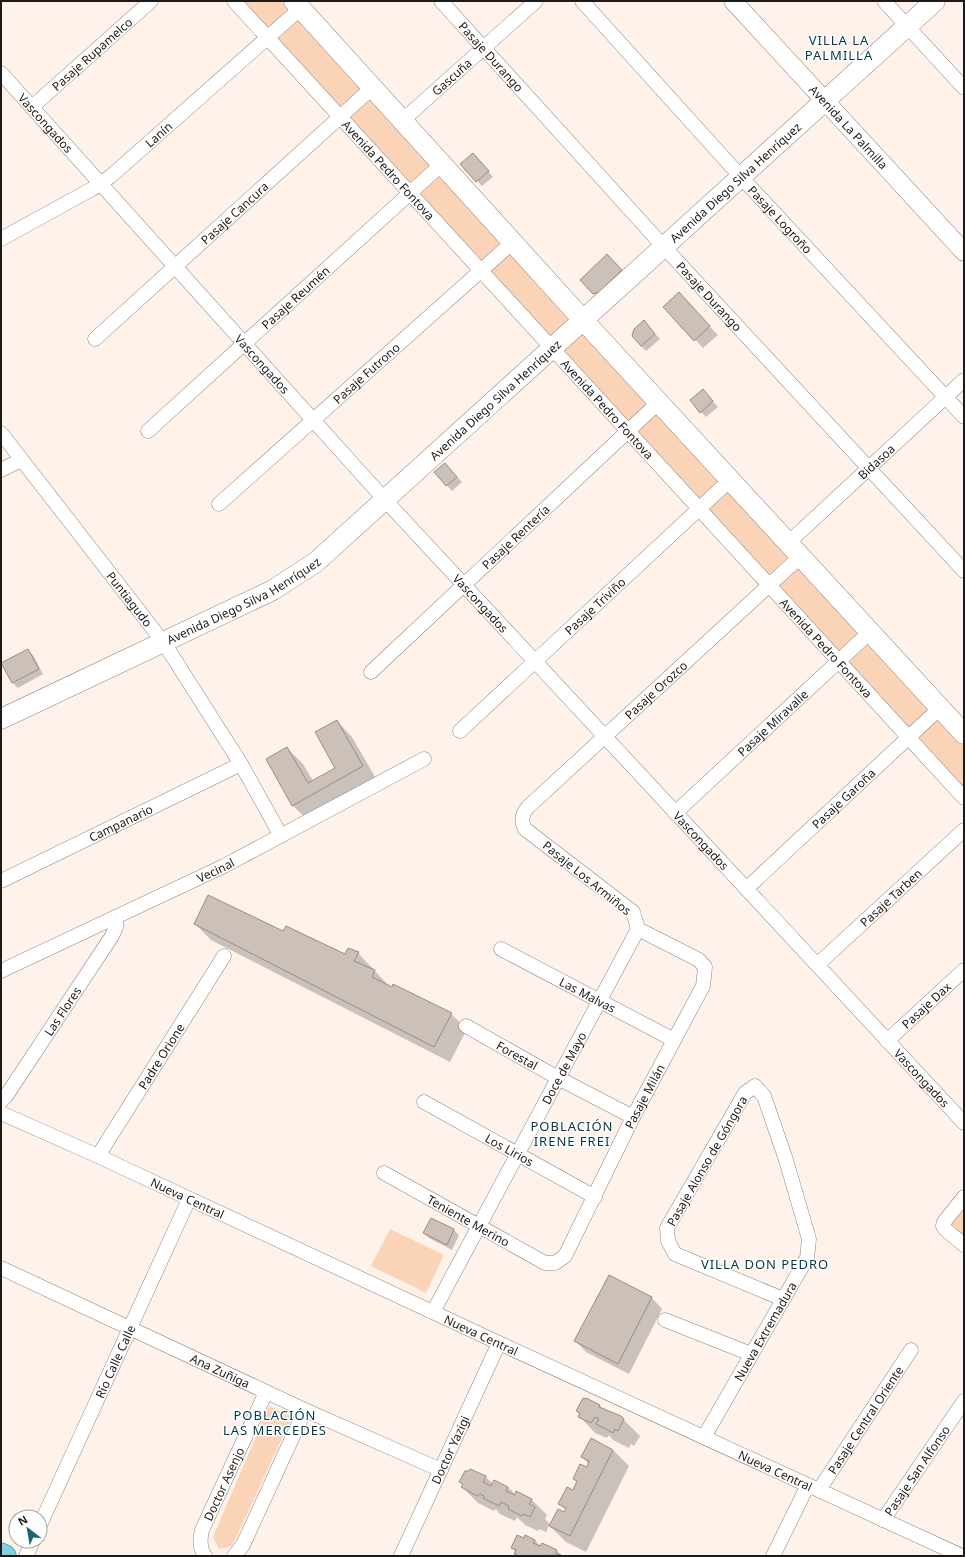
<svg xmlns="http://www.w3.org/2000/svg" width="965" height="1557" viewBox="0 0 965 1557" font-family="'Noto Sans',sans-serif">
<rect width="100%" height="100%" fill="#fef2ea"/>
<path fill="#fbd4b7" d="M238,1H284L964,743V795Z
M964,1207V1237L948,1225Z
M390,1229L444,1255L426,1293L371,1266Z
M269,1406L292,1417L232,1546L219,1549L213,1537Z"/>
<path fill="#0003" d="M478,159L493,177L482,186L462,164Z
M607,255L627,276L599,299L581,280Z
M687,302L718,335L703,348L665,307Z
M649,327L660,339L646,351L641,346Z
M708,396L718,407L706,417L691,401Z
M450,469L462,482L452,491L435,472Z
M28,650L33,655L43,674L18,688L13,683L3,664Z
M337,721L352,737L378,782L309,821L293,806L267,759L287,748L303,764L313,781L336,768Z
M195,924L284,932L345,956L358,953L390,987L451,1014L467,1029L450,1062L211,940Z
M431,1219L454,1230L459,1235L452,1250L429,1238L424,1233Z
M609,1276L652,1298L662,1309L629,1374L586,1352L576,1341Z
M583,1399L600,1406L605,1410L624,1420L640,1436L634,1446L631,1444L629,1448L613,1440L609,1435L607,1438L595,1433L580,1417L581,1415L577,1411Z
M591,1440L613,1450L629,1466L586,1552L566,1542L549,1525L546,1532L539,1529L538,1531L525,1525L517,1517L515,1521L500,1514L496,1509L494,1511L478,1503L462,1487L463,1484L461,1482L470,1470L486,1477L493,1484L508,1487L516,1495L531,1499L547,1515L545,1519L551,1525L565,1513L566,1510L560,1504L573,1491L578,1482L574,1479L587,1468L589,1464L582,1457Z
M524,1539L535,1540L541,1547L557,1551L562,1556H518L512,1547Z"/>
<path fill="#ccc1b9" stroke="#988d85" d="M473,153L489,171L476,182L460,164Z
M607,254L622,270L599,292L593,294L580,280Z
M679,292L710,326L694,341L663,307Z
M644,320L655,334L641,346L632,336L634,329Z
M703,389L713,401L700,413L690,400Z
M445,463L457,477L446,486L434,472Z
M28,649L39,669L12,683L1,663Z
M337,720L363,766L292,806L266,759L287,747L308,783L335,768L315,732Z
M208,895L283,931L286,926L345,954L348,948L359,952L354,961L375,970L372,977L392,987L393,984L452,1013L434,1047L194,924Z
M431,1218L454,1229L447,1245L423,1233Z
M609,1275L652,1297L618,1364L574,1341Z
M583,1398L586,1399V1398L600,1405L599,1407L621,1416L624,1419L618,1431L615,1429L613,1433L596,1424L599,1419L595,1417L591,1423L578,1417L580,1413L576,1411Z
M591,1438L613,1450L570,1536L549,1526L558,1509L564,1512L566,1508L558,1504L567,1487L573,1490L577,1481L573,1479L580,1464L587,1467L589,1461L581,1457Z
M470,1469L486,1476L483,1482L491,1486L494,1480L508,1487L506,1491L515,1495L516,1491L532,1499L529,1504L535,1507L530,1517L523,1514L522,1516L508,1509L509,1506L501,1502L499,1506L483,1498L484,1496L480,1494L477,1496L461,1487L463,1484L459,1482L465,1471H468Z
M517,1535L524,1538L525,1535L535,1540L533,1543L540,1546L542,1543L557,1550L556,1553L561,1555L519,1556L514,1554L516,1550L511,1548Z"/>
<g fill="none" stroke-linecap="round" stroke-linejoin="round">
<g stroke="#8e837b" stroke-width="15">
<g id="minor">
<path id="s1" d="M234,1L964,798"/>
<path id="s2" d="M441,1L664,247L964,571"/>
<path id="s3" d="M582,1L741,177L964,417"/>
<path d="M884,1L964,88"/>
<path id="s4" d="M1,73L385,500L964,1123"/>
<path id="s5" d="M32,107L151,1"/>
<path id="s6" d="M403,120L536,1"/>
<path id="s7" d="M1,239L92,189L111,176L301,8"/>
<path id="s8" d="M95,339L373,87"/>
<path id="s9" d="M148,431L442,164"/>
<path id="s10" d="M1,433L164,643L241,764L281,836"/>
<path d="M1,470L21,460"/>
<path id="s11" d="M219,504L513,242"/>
<path id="s12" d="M788,543L964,380"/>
<path id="s13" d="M371,672L659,402"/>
<path id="s14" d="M460,731L730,480"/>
<path id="s15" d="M675,813L870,632"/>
<path id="s16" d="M1,881L241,764"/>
<path id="s17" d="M746,889L940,708"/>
<path id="s18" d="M501,949L674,1040"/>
<path id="s19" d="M817,965L964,830"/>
<path id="s20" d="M1,971L224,866L424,759"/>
<path id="s21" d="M466,1026L558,1078L633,1117"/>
<path id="s22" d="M887,1041L964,970"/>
<path id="s23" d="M1,1101L6,1096L112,936L116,927V917"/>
<path id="s24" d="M424,1102L595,1197"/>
<path id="s25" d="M1,1113L98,1156L499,1343L962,1556"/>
<path id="s26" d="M98,1156L224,956"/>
<path id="s27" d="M384,1173L545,1263H555L565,1256L633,1117L703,986L705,967L699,960L638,929L633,912L525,829C520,820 522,814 528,807L801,556"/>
<path d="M964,1197L944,1222L943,1226L946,1230L964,1245"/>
<path id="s28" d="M1,1268L305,1410L441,1470"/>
<path id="s29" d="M433,1312L638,929"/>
<path d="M665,1320L751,1354"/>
<path id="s30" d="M704,1437L807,1258L809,1239L786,1160L764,1096L755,1086L745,1093L667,1228L668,1241L675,1254L783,1299"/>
<path id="s31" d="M819,1490L911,1350"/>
<path id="s32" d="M883,1520L964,1401"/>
<path id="s33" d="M40,1525L189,1199"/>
<path d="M26,1556L33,1541"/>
<path id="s34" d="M205,1556C199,1548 200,1539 202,1530L266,1392"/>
<path d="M234,1556L243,1545L305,1410"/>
<path id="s35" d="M401,1556L499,1343"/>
<path d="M773,1556L808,1485"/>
</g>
</g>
<g stroke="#8e837b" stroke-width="19">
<g id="tertiary">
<path id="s36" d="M733,1L964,252"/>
</g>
</g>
<g stroke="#8e837b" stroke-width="21">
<g id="secondary">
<path d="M294,1L583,320L964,734"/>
<path id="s37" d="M1,719L273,590L316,562L935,1"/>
</g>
</g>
<g stroke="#2a7b91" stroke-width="23">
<path id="primary" d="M1,1554L5,1556"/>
</g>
<use href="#minor" stroke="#fff" stroke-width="14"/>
<use href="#tertiary" stroke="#fff" stroke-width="18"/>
<use href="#secondary" stroke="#fff" stroke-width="20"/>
<use href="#primary" stroke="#83cfe4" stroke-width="22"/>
</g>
<g text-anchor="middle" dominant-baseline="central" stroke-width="3" stroke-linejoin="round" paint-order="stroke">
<g font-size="12" fill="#1e1a17" stroke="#fff">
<text stroke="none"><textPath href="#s5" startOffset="80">Pasaje Rupamelco</textPath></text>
<text stroke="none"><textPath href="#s2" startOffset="75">Pasaje Durango</textPath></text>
<text stroke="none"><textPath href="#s6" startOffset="65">Gascuña</textPath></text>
<text stroke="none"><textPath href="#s4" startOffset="67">Vascongados</textPath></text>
<text stroke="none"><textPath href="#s36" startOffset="171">Avenida La Palmilla</textPath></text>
<text stroke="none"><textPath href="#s7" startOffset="190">Lanín</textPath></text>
<text stroke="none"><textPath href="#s1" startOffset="229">Avenida Pedro Fontova</textPath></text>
<text stroke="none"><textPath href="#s37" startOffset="918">Avenida Diego Silva Henríquez</textPath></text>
<text stroke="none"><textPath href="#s8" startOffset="188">Pasaje Cancura</textPath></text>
<text stroke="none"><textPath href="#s3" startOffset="295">Pasaje Logroño</textPath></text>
<text stroke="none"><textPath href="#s2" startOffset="399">Pasaje Durango</textPath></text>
<text stroke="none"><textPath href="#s9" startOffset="199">Pasaje Reumén</textPath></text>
<text stroke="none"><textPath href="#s4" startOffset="391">Vascongados</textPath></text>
<text stroke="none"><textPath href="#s11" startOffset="197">Pasaje Futrono</textPath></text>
<text stroke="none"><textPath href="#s37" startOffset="594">Avenida Diego Silva Henríquez</textPath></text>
<text stroke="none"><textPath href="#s1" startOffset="553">Avenida Pedro Fontova</textPath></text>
<text stroke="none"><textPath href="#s12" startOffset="120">Bidasoa</textPath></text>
<text stroke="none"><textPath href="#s13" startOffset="198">Pasaje Rentería</textPath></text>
<text stroke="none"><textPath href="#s10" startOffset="210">Puntiagudo</textPath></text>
<text stroke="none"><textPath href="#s37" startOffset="270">Avenida Diego Silva Henríquez</textPath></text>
<text stroke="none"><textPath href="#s4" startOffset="715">Vascongados</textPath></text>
<text stroke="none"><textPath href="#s14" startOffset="184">Pasaje Triviño</textPath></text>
<text stroke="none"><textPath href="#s1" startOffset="877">Avenida Pedro Fontova</textPath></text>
<text stroke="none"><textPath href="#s27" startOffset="958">Pasaje Orozco</textPath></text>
<text stroke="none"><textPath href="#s15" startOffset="133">Pasaje Miravalle</textPath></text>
<text stroke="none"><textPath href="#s17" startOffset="133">Pasaje Garoña</textPath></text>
<text stroke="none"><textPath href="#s16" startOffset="133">Campanario</textPath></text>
<text stroke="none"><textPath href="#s4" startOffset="1039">Vascongados</textPath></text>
<text stroke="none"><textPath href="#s20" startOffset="237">Vecinal</textPath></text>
<text transform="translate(587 878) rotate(39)">Pasaje Los Armiños</text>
<text stroke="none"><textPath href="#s19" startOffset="100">Pasaje Tarben</textPath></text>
<text stroke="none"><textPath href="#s18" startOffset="98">Las Malvas</textPath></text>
<text stroke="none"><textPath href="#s22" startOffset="53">Pasaje Dax</textPath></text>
<text stroke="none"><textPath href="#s23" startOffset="109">Las Flores</textPath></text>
<text stroke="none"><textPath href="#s21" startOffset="59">Forestal</textPath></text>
<text stroke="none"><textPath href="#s26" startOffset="118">Padre Orione</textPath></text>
<text stroke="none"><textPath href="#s29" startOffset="277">Doce de Mayo</textPath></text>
<text stroke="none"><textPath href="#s4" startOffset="1363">Vascongados</textPath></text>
<text stroke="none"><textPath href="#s27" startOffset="385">Pasaje Milán</textPath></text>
<text stroke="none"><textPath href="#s24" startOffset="98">Los Lirios</textPath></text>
<text transform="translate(707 1161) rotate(-60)">Pasaje Alonso de Góngora</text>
<text stroke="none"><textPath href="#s25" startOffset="205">Nueva Central</textPath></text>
<text stroke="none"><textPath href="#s27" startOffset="97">Teniente Merino</textPath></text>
<text stroke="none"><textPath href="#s30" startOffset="122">Nueva Extremadura</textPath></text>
<text stroke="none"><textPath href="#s25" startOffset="529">Nueva Central</textPath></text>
<text stroke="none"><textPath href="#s33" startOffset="180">Río Calle Calle</textPath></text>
<text stroke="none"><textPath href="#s28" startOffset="242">Ana Zuñiga</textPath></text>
<text stroke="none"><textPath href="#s31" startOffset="84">Pasaje Central Oriente</textPath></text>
<text stroke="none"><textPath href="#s35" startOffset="117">Doctor Yazigi</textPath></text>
<text stroke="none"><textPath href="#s25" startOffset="853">Nueva Central</textPath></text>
<text stroke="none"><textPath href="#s32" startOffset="60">Pasaje San Alfonso</textPath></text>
<text stroke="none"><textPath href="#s34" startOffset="78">Doctor Asenjo</textPath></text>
</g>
<g font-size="13" letter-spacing="1" fill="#003948" stroke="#fff">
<text x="839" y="40">VILLA LA<tspan x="839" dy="15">PALMILLA</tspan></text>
<text x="572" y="1126">POBLACIÓN<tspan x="572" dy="15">IRENE FREI</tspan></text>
<text x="765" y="1264">VILLA DON PEDRO</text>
<text x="275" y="1415">POBLACIÓN<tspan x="275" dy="15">LAS MERCEDES</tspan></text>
</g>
</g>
<rect width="965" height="1557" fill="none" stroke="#1e1a17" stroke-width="4"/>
<g transform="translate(28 1529) rotate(329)"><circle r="19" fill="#ffffff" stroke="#a5a3a2"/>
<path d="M0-3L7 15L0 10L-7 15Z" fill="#216477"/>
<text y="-6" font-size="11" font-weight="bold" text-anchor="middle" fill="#1e1a17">N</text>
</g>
</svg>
